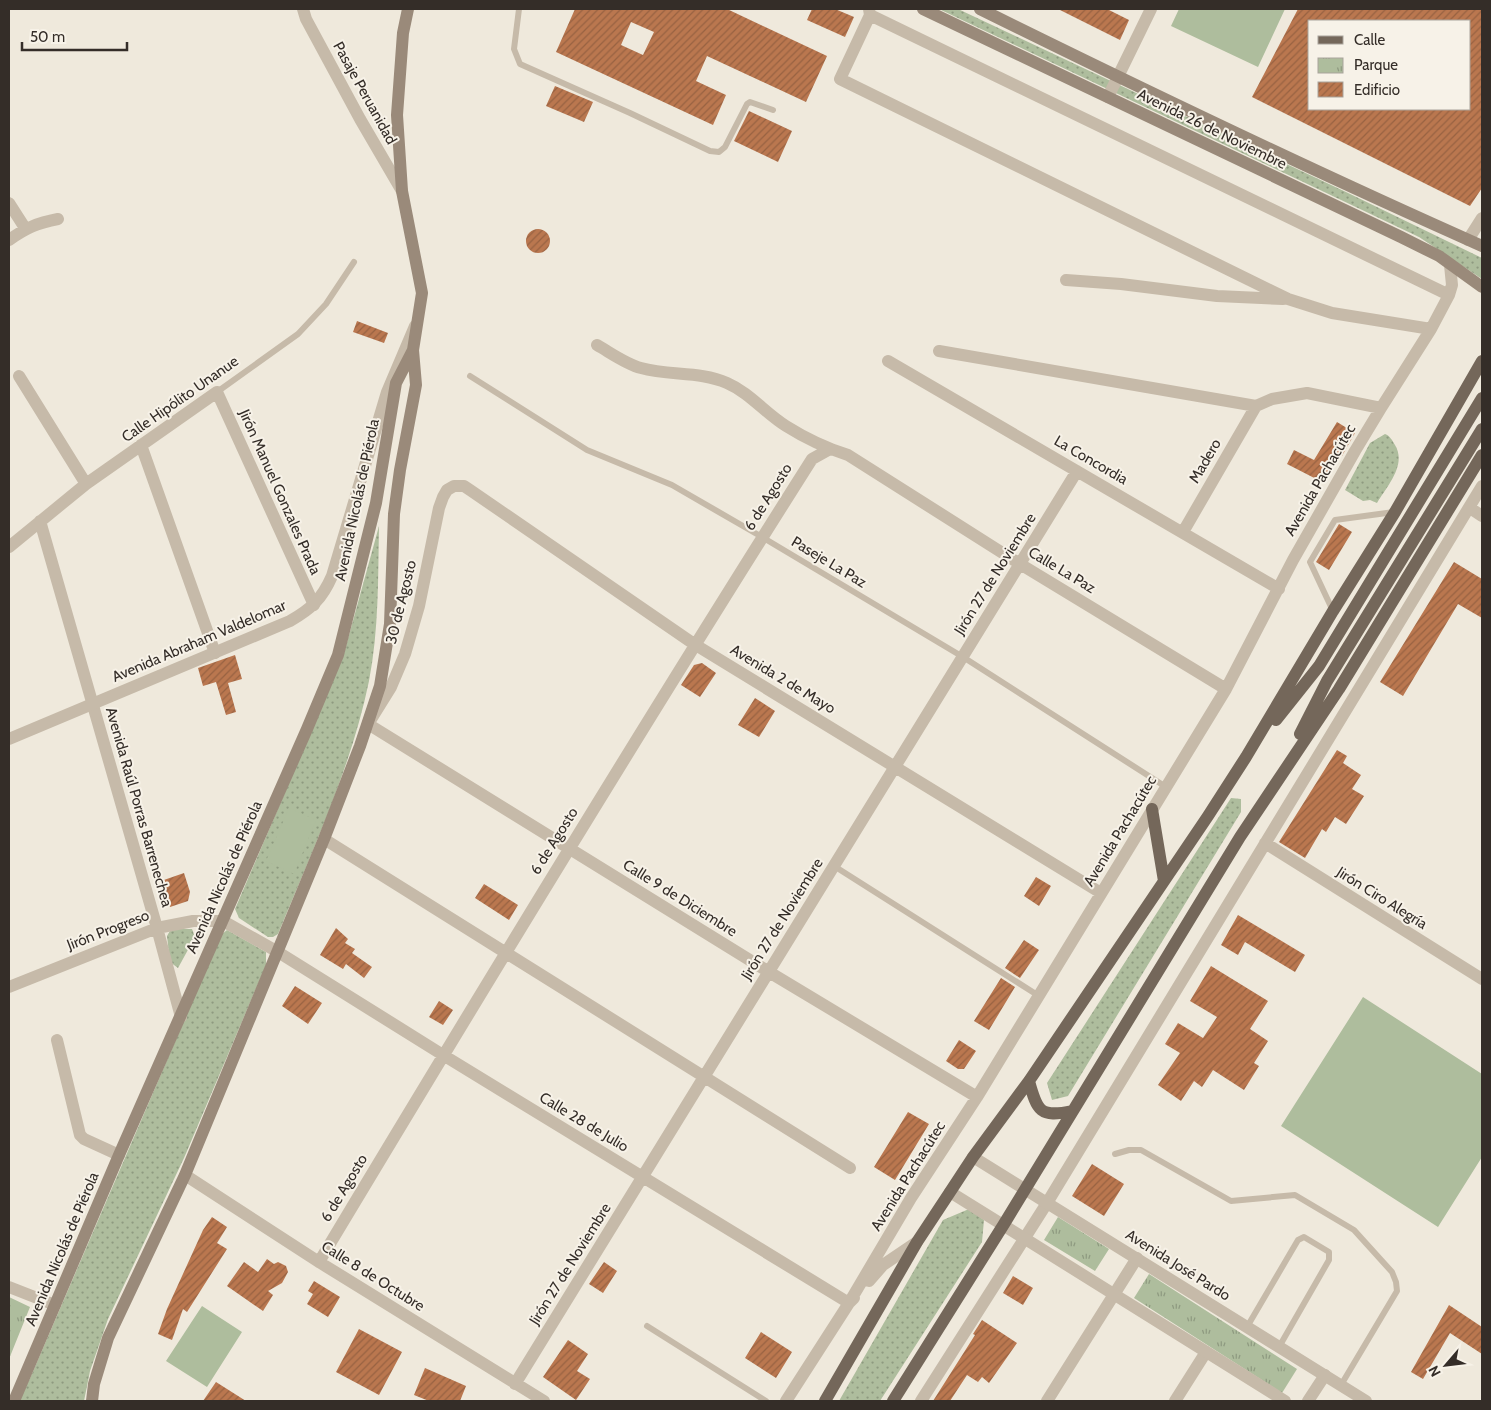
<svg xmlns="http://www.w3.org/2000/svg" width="1491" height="1410" viewBox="0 0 1491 1410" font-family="Cabin,sans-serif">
<defs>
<pattern id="grass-dots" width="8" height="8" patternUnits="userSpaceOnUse" patternTransform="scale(1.25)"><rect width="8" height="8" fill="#aebd9d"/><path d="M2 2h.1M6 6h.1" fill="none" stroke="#8e9a80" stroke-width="1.8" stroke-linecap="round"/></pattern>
<pattern id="park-tufts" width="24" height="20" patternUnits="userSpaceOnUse" patternTransform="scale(1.25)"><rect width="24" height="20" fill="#aebd9d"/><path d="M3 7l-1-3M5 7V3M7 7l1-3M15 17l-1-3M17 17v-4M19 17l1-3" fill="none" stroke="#8e9a80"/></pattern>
<pattern id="building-hatch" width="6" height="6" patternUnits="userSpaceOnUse" patternTransform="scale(1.25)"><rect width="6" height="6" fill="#ba774f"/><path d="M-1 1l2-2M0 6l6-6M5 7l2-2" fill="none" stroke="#986242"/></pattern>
</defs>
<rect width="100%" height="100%" fill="#efe9dc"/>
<path fill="url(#grass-dots)" d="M939,9H958L1346,192L1482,258V279L1419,237Z
M1385,434C1390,436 1392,440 1395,445C1407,465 1387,486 1377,503L1370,500L1363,501L1345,490L1370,443Z
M379,526C378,577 379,630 369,681C351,768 312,852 278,934L273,937H268L239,918L235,909L343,657Z
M1231,798L1241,799V812L1068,1096L1052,1100L1047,1083Z
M171,929H192L195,937L178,968L170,962L167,936Z
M227,930L266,952V965L184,1158L108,1319L90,1371L84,1401H19L31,1376L221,935Z
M969,1209L984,1220L982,1242L880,1401H839L943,1220Z"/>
<path fill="url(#park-tufts)" d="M1058,1217L1109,1249L1095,1271L1044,1240Z
M1149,1274L1297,1369L1282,1393L1134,1298Z
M9,1297L30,1307L9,1359Z"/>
<path fill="#aebd9d" d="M1179,9H1285L1258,67L1171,26Z
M289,808L316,820L294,874L266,861Z
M1363,997L1482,1074V1157L1438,1227L1281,1126Z
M202,1306L242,1332L207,1387L166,1361Z"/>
<path fill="url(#building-hatch)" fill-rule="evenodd" d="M575,9H727L827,56L806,102L707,56L696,81L726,95L713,125L556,52ZM631,22L654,32L643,55L621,45Z
M812,9H835L854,17L845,37L807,20Z
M1058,9H1107L1129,20L1120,40Z
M1298,9H1482V188L1470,206L1252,97ZM1310,21H1470V109H1310Z
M555,86L593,102L584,122L546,106Z
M749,111L792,131L778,162L734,141Z
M526 241a12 12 0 1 1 24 0a12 12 0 1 1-24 0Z
M357,321L388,333L384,343L353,332Z
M1337,422L1355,433L1342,456L1339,454L1324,483L1287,464L1294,450L1314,460Z
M1339,524L1352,532L1329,570L1316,562Z
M1454,562L1482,579V618L1458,604L1403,696L1380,682Z
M235,655L242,679L228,683L236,712L226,715L216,682L203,686L198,668Z
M702,663L716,673L700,697L681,685L694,665Z
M755,698L775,711L759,737L738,725Z
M1337,750L1347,756L1343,763L1361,775L1352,789L1364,796L1346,824L1335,817L1326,832L1322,829L1305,858L1279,842Z
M184,873L190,892L188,901L170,907L161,881Z
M1036,877L1051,886L1039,906L1024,896Z
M484,884L518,905L509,920L475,898Z
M1238,915L1305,955L1295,972L1245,942L1238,955L1221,945Z
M336,928L348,939L345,943L355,949L352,953L372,967L364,978L346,964L343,969L320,955Z
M1024,940L1039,950L1020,978L1005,968Z
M1211,966L1268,1001L1250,1029L1268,1041L1254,1063L1259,1066L1244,1090L1213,1070L1202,1087L1194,1081L1181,1101L1158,1085L1180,1053L1165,1044L1178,1023L1203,1038L1217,1017L1190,1001Z
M1001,978L1015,987L989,1030L974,1021Z
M295,986L322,1003L308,1024L282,1006Z
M439,1001L453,1010L443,1025L429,1017Z
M959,1040L976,1051L964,1069H958L946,1061Z
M908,1112L929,1124L895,1180L874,1167Z
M1092,1164L1124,1184L1104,1216L1072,1196Z
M212,1217L227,1227L217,1243L227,1249L187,1312L183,1309L172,1340L158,1334L167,1309L203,1230Z
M267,1259L274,1264L278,1262L286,1266L288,1272L282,1283L268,1291L273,1295L263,1311L227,1286L244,1262L258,1272Z
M604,1262L617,1271L603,1293L589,1284Z
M1013,1276L1033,1288L1023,1305L1003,1293Z
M314,1281L340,1297L328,1317L307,1304L313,1294L308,1291Z
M1449,1305L1482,1327V1354L1450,1333L1423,1379L1411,1372Z
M982,1320L1017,1343L989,1383L982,1377L978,1382L967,1375L950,1401H933L975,1335L973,1334Z
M359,1329L402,1352L379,1395L336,1372Z
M761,1332L792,1352L776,1378L745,1358Z
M568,1340L588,1354L577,1371L590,1379L576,1400L543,1377Z
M425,1368L466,1386L460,1401H429L414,1395Z
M216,1382L246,1401H203Z"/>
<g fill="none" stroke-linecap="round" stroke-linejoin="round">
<path stroke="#c6baa9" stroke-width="6" d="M519,9L514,49L520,64L630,113L710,151L719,152L725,147L747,104L750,102L773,110
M470,376L587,450L672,485L762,537L963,657L1166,787
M217,392L298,334L326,304L354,262
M1333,611L1310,562L1335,520L1394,512
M834,866L1039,996
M1115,1154L1129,1150H1141L1231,1201L1295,1195L1354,1230L1392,1272L1396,1282L1397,1291L1341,1385
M647,1326L766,1401
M1247,1327L1298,1240L1304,1237L1329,1252V1260L1279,1347"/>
<path stroke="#c6baa9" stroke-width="12" d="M303,9L306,19L360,119L402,191
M869,9L870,15L840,79L1288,299L1332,313L1431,329
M870,15L1449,295
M1108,97L1151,9
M9,203L25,228
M9,240C26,228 37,223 58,219
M1468,240L1482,218
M1066,280L1121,284L1217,296L1283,299
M597,345C611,353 626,364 641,368C669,376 700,371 727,383C750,393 765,413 786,426C805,438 826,448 848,455L1020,564L1226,689
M939,351L1256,406L1272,399L1307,393L1381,408
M888,361L1279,589
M19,376L86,484
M141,445L215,653
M1470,508L1482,516
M40,521L157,928L181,1017
M1183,532L1256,406
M9,547L86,484L217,392L314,605
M324,839L850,1168
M1265,843L1482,979
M9,987L157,928L193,921H223L278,952L443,1055L849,1303L854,1298
M57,1040L80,1135L84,1139L119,1155
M977,1097L769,972L368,724L391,687L405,654L419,606L439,508L443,497L447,490L454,486H464L470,490L694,644L1101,893
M185,1175L319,1262L544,1401
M319,1262C481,992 644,724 812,459L830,449
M869,1281L883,1265L917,1242
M9,1287L55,1305
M515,1384L1077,471
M786,1401L849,1303L911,1198L977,1097L1226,689L1293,560L1355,451L1381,408L1431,329L1449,295L1452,285L1450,265
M921,1401L1047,1203L1482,486
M1047,1401L1137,1258
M1175,1401L1206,1352
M1308,1401L1325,1375"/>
<path stroke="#c6baa9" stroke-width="12" d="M9,739L290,621C311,609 322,599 332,576L387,392L415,326
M973,1157L1366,1401
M950,1192L1285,1401"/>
<path stroke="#9a8a7a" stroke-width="12" d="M923,9L1401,237L1439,256L1482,287
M980,9C1146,91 1313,171 1482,246
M14,1401L119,1155L307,729L338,655L376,503L396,383L413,350
M92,1401L94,1384L108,1338L185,1175L324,839L360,746L380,686L390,624L394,514L400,470L416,385L413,350L422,293L402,191L397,115L403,33L408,9"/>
<path stroke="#74675a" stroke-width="12" d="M1276,720L1319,666L1482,398
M1300,734L1327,681L1482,429
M1152,809L1164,881
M1029,1081C1037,1111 1040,1118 1072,1111
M825,1401L917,1242L950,1192L973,1157L1029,1081L1208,816L1246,757L1333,611L1395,512L1482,361
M893,1401L1004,1224L1240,837L1339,689L1482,455"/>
</g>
<g text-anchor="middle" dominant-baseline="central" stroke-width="4" stroke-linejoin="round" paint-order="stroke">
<g font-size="15" fill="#342d28" stroke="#f7f2e8">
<text transform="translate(365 93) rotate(61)">Pasaje Peruanidad</text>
<text transform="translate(1212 129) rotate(26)">Avenida 26 de Noviembre</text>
<text transform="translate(180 399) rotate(-35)">Calle Hipólito Unanue</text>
<text transform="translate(1091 460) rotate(30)">La Concordia</text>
<text transform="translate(1205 461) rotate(-60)">Madero</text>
<text transform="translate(1320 480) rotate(-60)">Avenida Pachacútec</text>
<text transform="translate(280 492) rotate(66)">Jirón Manuel Gonzales Prada</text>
<text transform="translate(768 497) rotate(-58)">6 de Agosto</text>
<text transform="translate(357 500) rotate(-78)">Avenida Nicolás de Piérola</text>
<text transform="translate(829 562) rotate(31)">Paseje La Paz</text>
<text transform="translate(1062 570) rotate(31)">Calle La Paz</text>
<text transform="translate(995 574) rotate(-58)">Jirón 27 de Noviembre</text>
<text transform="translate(401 602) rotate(-76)">30 de Agosto</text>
<text transform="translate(199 641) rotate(-23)">Avenida Abraham Valdelomar</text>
<text transform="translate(783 679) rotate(31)">Avenida 2 de Mayo</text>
<text transform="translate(139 807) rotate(74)">Avenida Raúl Porras Barrenechea</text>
<text transform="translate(1120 831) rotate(-59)">Avenida Pachacútec</text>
<text transform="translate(554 841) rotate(-58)">6 de Agosto</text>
<text transform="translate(224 877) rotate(-66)">Avenida Nicolás de Piérola</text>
<text transform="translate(680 898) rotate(32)">Calle 9 de Diciembre</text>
<text transform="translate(1382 898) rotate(32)">Jirón Ciro Alegría</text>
<text transform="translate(782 919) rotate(-58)">Jirón 27 de Noviembre</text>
<text transform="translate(108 930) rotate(-21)">Jirón Progreso</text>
<text transform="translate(584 1122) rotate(31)">Calle 28 de Julio</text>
<text transform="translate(908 1176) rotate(-58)">Avenida Pachacútec</text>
<text transform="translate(344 1188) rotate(-59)">6 de Agosto</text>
<text transform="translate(62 1249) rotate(-67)">Avenida Nicolás de Piérola</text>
<text transform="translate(570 1264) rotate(-58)">Jirón 27 de Noviembre</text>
<text transform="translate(1178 1265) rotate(32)">Avenida José Pardo</text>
<text transform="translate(373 1276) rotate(32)">Calle 8 de Octubre</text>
</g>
</g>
<rect width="1491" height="1410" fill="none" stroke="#342d28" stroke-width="20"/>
<rect x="1308" y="20" width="162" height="90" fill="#f7f2e8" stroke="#a9a39b"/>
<rect x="1318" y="36" width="25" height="8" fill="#74675a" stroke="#a9a39b"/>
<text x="1354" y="45" font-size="15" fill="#342d28">Calle</text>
<rect x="1318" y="58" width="25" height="15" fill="url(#park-tufts)" stroke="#a9a39b"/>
<text x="1354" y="70" font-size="15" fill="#342d28">Parque</text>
<rect x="1318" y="82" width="25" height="15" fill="url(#building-hatch)" stroke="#a9a39b"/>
<text x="1354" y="95" font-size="15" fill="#342d28">Edificio</text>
<g transform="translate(1446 1365) rotate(242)" stroke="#f7f2e8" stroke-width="4" paint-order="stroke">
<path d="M0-4L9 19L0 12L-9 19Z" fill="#342d28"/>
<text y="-8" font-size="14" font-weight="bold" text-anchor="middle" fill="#342d28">N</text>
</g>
<path d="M22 42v8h105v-8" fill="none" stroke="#342d28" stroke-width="2.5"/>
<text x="30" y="42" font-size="15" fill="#342d28" stroke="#f7f2e8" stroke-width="4" paint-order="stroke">50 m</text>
</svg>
